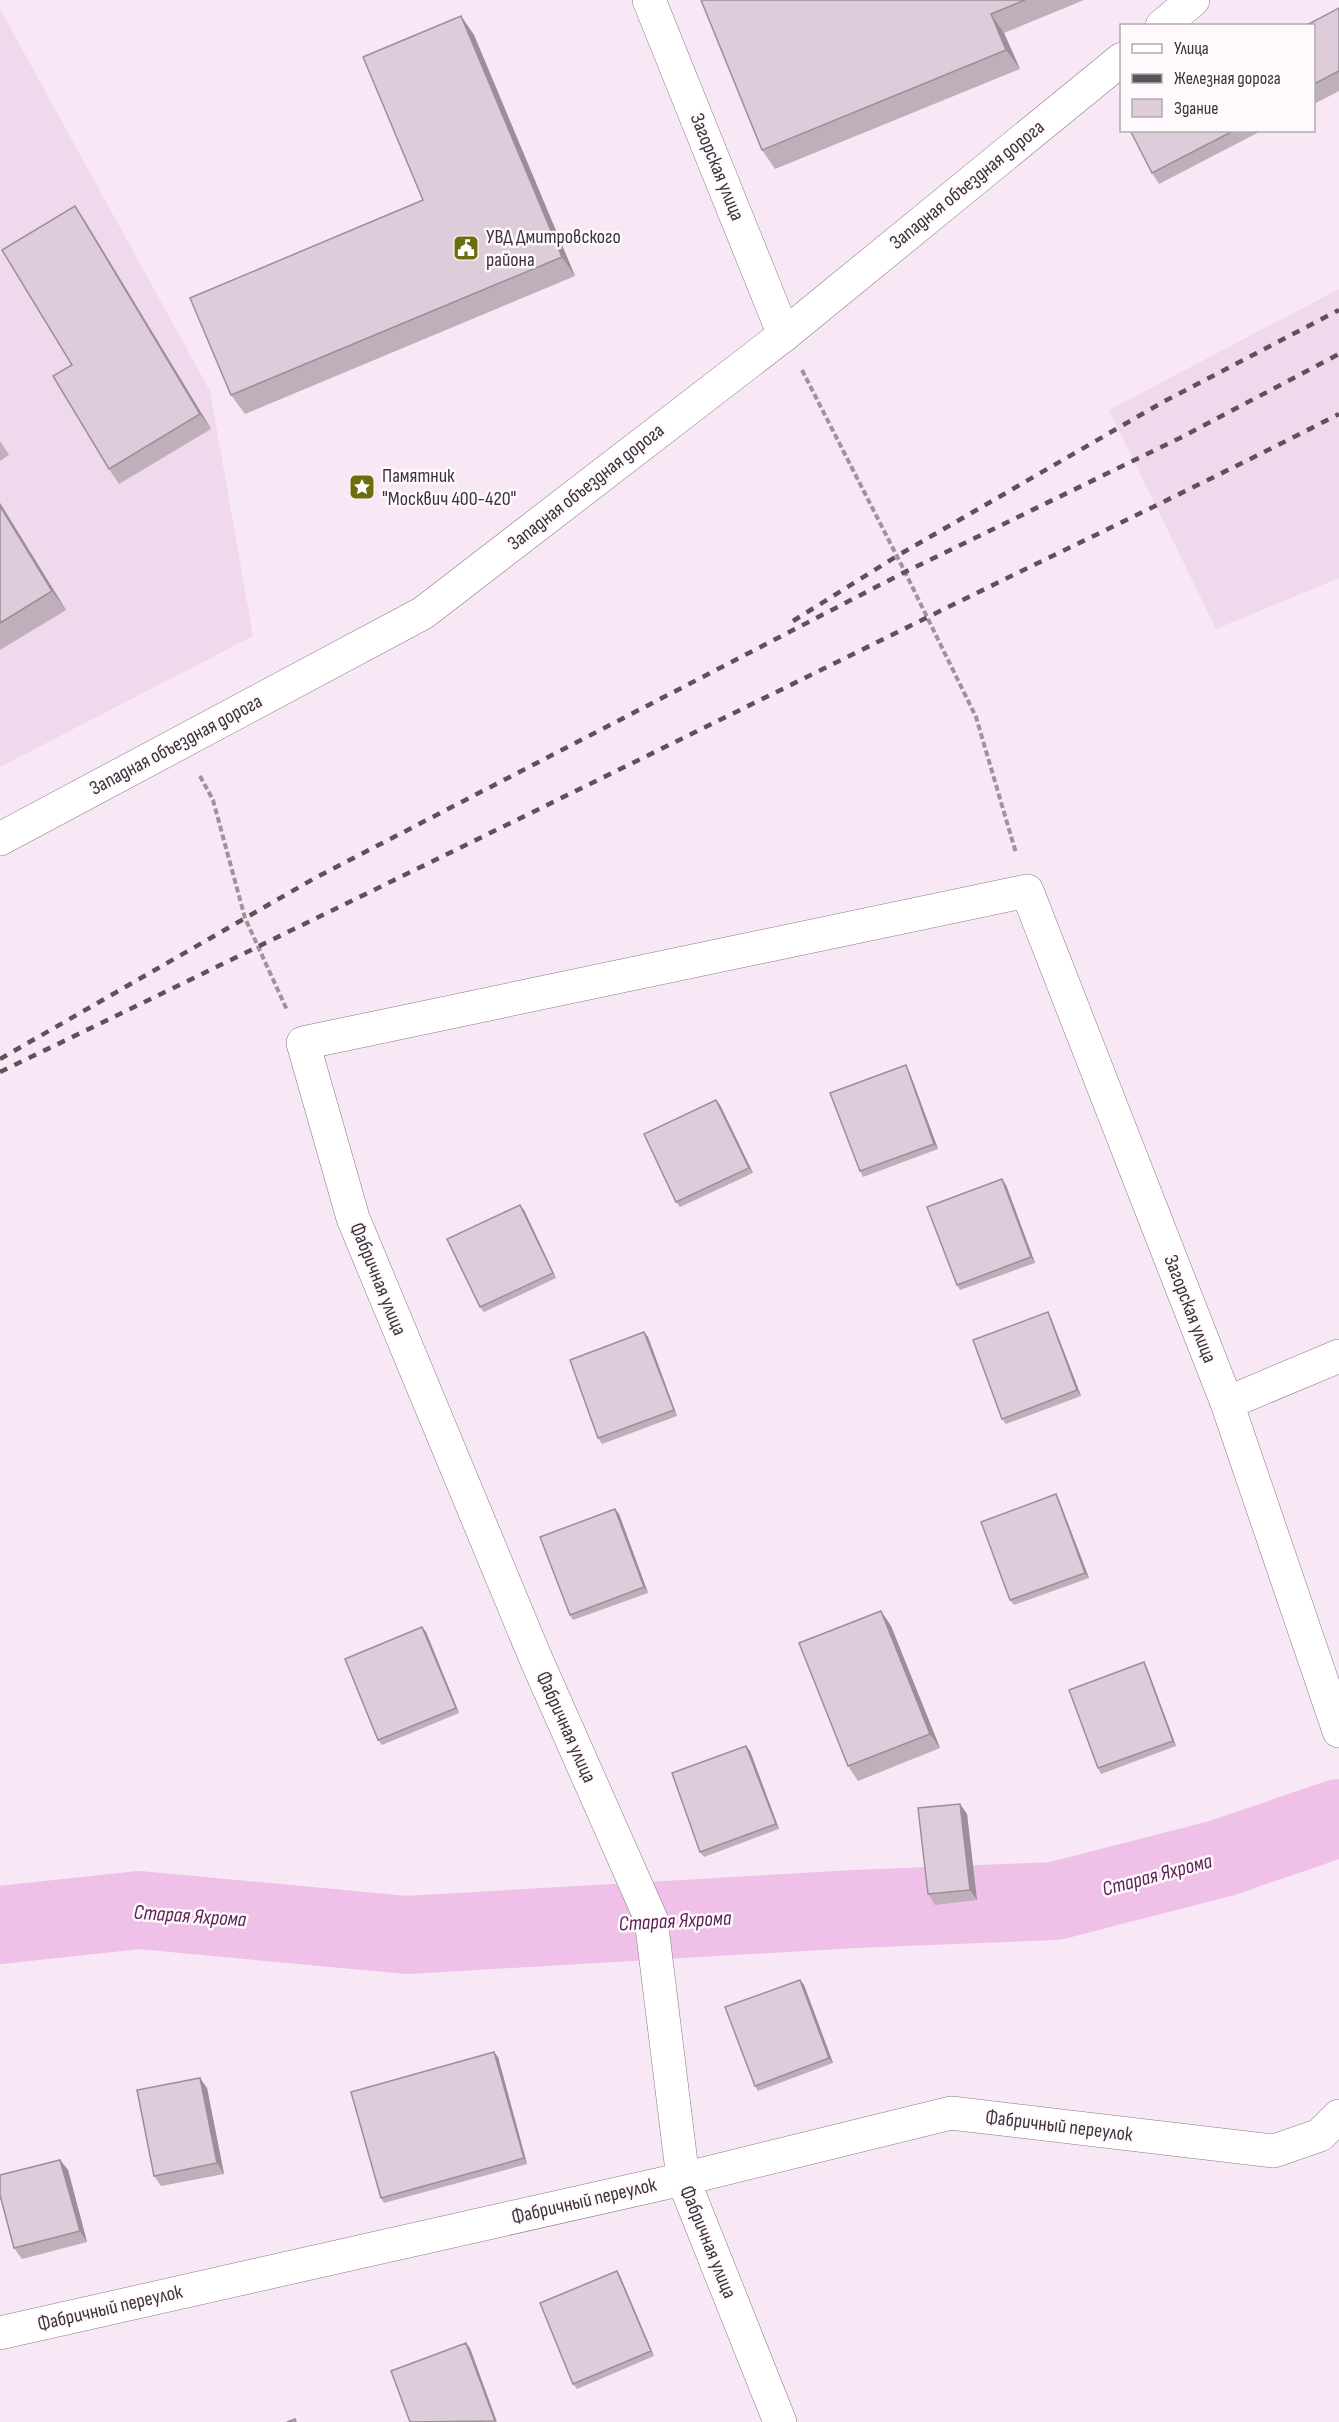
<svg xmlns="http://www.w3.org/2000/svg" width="1339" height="2422" viewBox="0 0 1339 2422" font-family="'Sofia Sans Condensed',sans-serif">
<rect width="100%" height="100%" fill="#f8e7f5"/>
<path fill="#f0d9ec" d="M0,9L210,391L253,636L0,767Z
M1339,289V578L1216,629L1109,410Z"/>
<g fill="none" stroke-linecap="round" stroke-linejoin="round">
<path stroke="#efc1e8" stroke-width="78" d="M0,1925L139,1910L407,1935L854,1909L1055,1901L1222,1858L1339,1818"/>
<g stroke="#887885" stroke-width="34">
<path id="minor" d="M649,0L784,335
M1227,1403L1339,1356
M0,2333L683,2179L951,2113L1274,2151L1320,2135L1339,2116
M780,2422L683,2179L651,1919L536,1659L353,1218L303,1043L1027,891L1227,1403L1339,1731"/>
</g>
<g stroke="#887885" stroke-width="34">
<path id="secondary" d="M1162,26L1193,0
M0,839L423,613L784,335L1122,59"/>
</g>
<path stroke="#9f939d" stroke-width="4" stroke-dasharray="6 3" stroke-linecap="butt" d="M802,370L905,572L976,717L1016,853
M200,776L213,800L245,918L287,1010"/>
<use href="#minor" stroke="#fff" stroke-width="33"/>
<use href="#secondary" stroke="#fff" stroke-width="33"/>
<path stroke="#5b525a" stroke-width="4.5" stroke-dasharray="8 8" stroke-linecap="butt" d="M793,621L897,556L1163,402L1339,310
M0,1059L315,878L905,572L1180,438L1339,354
M0,1072C308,923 615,772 922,620C1061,551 1201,485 1339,414"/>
</g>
<path fill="#beafbb" d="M701,0H1084L1004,33L1020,69L775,169L762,150Z
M1339,8V91L1314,104V26Z
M461,16L474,35L575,276L245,414L231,395L423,200Z
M1130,130H1263L1159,184L1152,173Z
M85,221L211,429L119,484L109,469L72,365Z
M0,441L9,455L0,461Z
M0,503L66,610L0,650Z
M909,1071L938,1149L863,1177L860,1171Z
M716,1100L720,1105L753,1173L680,1207L676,1202Z
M1006,1185L1035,1263L960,1290L957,1285Z
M524,1210L556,1278L484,1312L480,1307Z
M1051,1318L1081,1396L1006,1424L1002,1419Z
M644,1332L648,1337L677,1416L602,1444L598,1438Z
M1059,1500L1089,1578L1014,1605L1010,1600Z
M615,1509L619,1514L648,1593L573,1620L570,1615Z
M881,1611L891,1626L940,1748L858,1781L848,1766Z
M422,1627L426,1632L459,1713L382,1745L378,1740Z
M1147,1668L1176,1746L1101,1774L1098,1768Z
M746,1746L750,1751L779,1829L704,1857L700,1852Z
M960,1804L967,1814L977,1900L935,1905L928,1894Z
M800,1980L804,1985L833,2063L758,2091L755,2086Z
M498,2057L527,2164L384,2203L381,2198Z
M207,2088L224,2174L161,2186L154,2176Z
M60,2160L68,2170L87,2242L22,2259L14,2248Z
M617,2271L620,2276L654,2356L577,2389L573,2384Z"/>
<path fill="#9b8f99" d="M991,14L1004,33L1020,69L1006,50Z
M461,16L474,35L575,276L562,257Z
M75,206L85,221L211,429L200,414Z
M0,503L66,610L52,591L0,506Z
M906,1065L909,1071L938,1149L934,1144Z
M716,1100L720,1105L753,1173L749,1168Z
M1002,1179L1006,1185L1035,1263L1031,1257Z
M520,1205L524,1210L556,1278L553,1273Z
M1048,1312L1051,1318L1081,1396L1077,1390Z
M644,1332L648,1337L677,1416L674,1410Z
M1056,1494L1059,1500L1089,1578L1085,1573Z
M615,1509L619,1514L648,1593L644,1587Z
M881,1611L891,1626L940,1748L930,1734Z
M422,1627L426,1632L459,1713L456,1708Z
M1144,1662L1147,1668L1176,1746L1173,1741Z
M746,1746L750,1751L779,1829L776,1824Z
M960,1804L967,1814L977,1900L970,1890Z
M800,1980L804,1985L833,2063L829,2058Z
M494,2052L498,2057L527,2164L524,2158Z
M200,2078L207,2088L224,2174L217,2163Z
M60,2160L68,2170L87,2242L80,2231Z
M617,2271L620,2276L654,2356L651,2351Z
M466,2343L470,2348L497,2422L495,2421Z"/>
<path fill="#ddccda" stroke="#9b8f99" stroke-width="1.5" d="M701,0H1025L991,14L1006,50L762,150Z
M1339,8V71L1314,84V26H1305Z
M461,16L562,257L231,395L190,298L423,200L363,57Z
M1130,130H1235L1152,173Z
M75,206L200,414L109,469L53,376L72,365L2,250Z
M0,506L52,591L0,623Z
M906,1065L934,1144L860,1171L830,1093Z
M716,1100L749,1168L676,1202L644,1134Z
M1002,1179L1031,1257L957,1285L927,1207Z
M520,1205L553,1273L480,1307L447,1239Z
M1048,1312L1077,1390L1002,1419L973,1340Z
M644,1332L674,1410L598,1438L570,1360Z
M1056,1494L1085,1573L1010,1600L981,1522Z
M615,1509L644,1587L570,1615L540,1537Z
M881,1611L930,1734L848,1766L799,1643Z
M422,1627L456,1708L378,1740L345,1659Z
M1144,1662L1173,1741L1098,1768L1069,1690Z
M746,1746L776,1824L700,1852L672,1773Z
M960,1804L970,1890L928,1894L918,1808Z
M800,1980L829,2058L755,2086L725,2007Z
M494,2052L524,2158L381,2198L351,2092Z
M200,2078L217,2163L154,2176L137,2090Z
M60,2160L80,2231L14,2248L0,2195V2175Z
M617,2271L651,2351L573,2384L540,2303Z
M466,2343L495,2421L410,2422L391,2371Z
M295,2419L296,2422H287Z"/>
<defs>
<g id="civic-square" transform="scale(1.35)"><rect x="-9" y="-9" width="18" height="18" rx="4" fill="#6b6d0e" stroke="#fff8fd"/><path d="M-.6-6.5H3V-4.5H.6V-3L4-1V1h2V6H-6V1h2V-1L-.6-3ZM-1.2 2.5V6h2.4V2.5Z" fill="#fff"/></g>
<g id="sight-square" transform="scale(1.35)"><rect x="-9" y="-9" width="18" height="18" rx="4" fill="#6b6d0e" stroke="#fff8fd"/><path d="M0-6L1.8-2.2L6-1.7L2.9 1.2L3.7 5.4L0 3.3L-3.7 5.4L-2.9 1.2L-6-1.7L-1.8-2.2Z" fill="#fff"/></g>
</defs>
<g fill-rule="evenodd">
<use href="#civic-square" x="466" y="248"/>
<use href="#sight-square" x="362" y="487"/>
</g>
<g text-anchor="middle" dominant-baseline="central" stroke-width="5" stroke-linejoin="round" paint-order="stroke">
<g font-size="20" fill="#3b343a" stroke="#fff8fd">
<text transform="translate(717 167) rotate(68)">Загорская улица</text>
<text transform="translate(967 185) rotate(-39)">Западная объездная дорога</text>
<text transform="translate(586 487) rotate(-38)">Западная объездная дорога</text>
<text transform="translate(176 745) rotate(-28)">Западная объездная дорога</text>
<text transform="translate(378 1279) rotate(68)">Фабричная улица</text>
<text transform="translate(1190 1309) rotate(69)">Загорская улица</text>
<text transform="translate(566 1727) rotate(66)">Фабричная улица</text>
<text transform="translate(1059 2126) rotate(7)">Фабричный переулок</text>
<text transform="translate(584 2201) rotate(-13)">Фабричный переулок</text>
<text transform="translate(708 2242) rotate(68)">Фабричная улица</text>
<text transform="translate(110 2308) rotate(-13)">Фабричный переулок</text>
</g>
<g font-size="20" fill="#3b343a" stroke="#fff8fd" text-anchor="start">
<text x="486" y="237">УВД Дмитровского<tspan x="486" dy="23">района</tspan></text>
<text x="382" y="476">Памятник<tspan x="382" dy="23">"Москвич 400-420"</tspan></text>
</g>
<g font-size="21" font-style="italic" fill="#592454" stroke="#fff8fd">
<text transform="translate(1157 1875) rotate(-15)">Старая Яхрома</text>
<text transform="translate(190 1916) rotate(4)">Старая Яхрома</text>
<text transform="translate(675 1921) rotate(-3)">Старая Яхрома</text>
</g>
</g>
<rect x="1120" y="24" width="195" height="108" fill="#fff8fd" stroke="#b1aaaf" stroke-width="1.5"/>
<rect x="1132" y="44" width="30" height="9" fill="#ffffff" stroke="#b1aaaf" stroke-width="1.5"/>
<text x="1174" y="54" font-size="18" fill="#3b343a">Улица</text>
<rect x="1132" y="74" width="30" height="9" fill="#5b525a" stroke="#b1aaaf" stroke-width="1.5"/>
<text x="1174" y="84" font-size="18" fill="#3b343a">Железная дорога</text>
<rect x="1132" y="99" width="30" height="18" fill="#ddccda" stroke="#b1aaaf" stroke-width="1.5"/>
<text x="1174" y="114" font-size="18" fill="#3b343a">Здание</text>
</svg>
